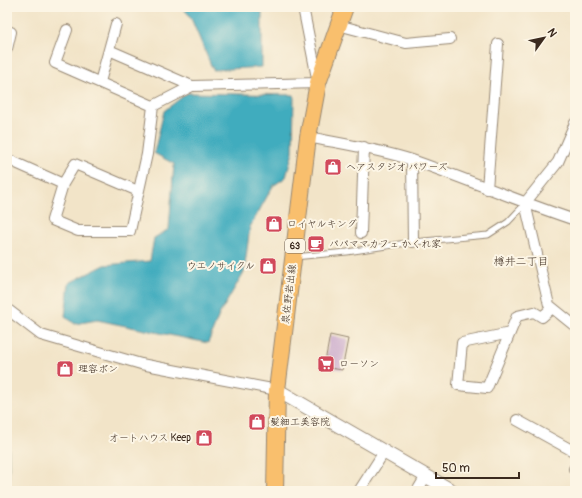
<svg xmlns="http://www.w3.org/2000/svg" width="582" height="498" viewBox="0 0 582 498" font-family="Pangolin,'Klee One',sans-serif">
<rect width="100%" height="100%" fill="#fcf5e5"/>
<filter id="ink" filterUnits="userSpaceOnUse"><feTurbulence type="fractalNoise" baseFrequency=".025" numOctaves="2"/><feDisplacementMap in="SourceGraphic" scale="8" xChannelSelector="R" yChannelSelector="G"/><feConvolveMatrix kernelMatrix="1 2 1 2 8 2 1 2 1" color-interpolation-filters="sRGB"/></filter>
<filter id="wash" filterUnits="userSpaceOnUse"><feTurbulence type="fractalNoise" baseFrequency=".012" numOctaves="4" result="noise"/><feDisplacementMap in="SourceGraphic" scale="16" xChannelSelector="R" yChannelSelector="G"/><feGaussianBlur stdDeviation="0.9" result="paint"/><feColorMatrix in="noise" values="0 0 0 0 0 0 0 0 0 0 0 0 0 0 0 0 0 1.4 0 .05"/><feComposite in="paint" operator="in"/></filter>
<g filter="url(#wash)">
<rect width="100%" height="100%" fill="#f2e4c8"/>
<path fill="#3facbe" stroke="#3d6b6e" d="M182,7H262V67L213,70L190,16Z
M187,93L294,95L293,152L286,177L273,186L250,227L244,272L219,315L208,343L97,320L75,324L65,316L69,283L105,265L150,261L154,238L169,229L174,164L154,153L164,111Z
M7,371L8,373L9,491H7Z"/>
<g id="blocks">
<path fill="#c7a6cb" d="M330,335L348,339L342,370L324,367Z"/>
</g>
</g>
<g filter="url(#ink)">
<use href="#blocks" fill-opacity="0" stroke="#968773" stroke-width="1"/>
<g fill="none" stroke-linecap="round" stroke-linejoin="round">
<g stroke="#968773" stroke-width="7">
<path id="service" d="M294,257L347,252L413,242L488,235L508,222L525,204"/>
</g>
<g stroke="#968773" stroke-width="12">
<path id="minor" d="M338,25L406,43L450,39
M67,30L55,63L153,106
M7,31L11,32L7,49
M109,50L192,86
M100,82L116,24
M575,123L558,162L525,203L549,305L575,326
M308,137C343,144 378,149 412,160C467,179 520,202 575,220
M7,159L63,184
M412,160L413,242
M487,189L498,44
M138,191L75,164L63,184L52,220L78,231H130L147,154L153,106L192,86L318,83L303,7
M361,233L364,147
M7,309L41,335L141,364L277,390
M510,333L462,343L458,385L487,388L517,316L534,312L542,317L552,308
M517,420L575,452
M574,469L575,468
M359,491L384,452
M417,491L426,476"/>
</g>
<g stroke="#968773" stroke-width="15">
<path id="tertiary" d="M277,390L452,491"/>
</g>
<g stroke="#968773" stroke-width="18">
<path id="primary" d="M275,491L277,390L308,137L318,83L345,7"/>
</g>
<use href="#service" stroke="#fff" stroke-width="5"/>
<use href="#minor" stroke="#fff" stroke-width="10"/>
<use href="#tertiary" stroke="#fff" stroke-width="13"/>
<use href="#primary" stroke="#f9bf6d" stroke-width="16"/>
</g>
</g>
<defs>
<g id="shop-square" transform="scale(0.9)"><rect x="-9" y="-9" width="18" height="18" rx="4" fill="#d1495b" stroke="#fcf5e5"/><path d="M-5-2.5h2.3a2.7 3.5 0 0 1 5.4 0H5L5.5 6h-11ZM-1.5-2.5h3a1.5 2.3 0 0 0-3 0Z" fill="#fff"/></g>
<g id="cafe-square" transform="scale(0.9)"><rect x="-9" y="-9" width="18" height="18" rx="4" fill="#d1495b" stroke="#fcf5e5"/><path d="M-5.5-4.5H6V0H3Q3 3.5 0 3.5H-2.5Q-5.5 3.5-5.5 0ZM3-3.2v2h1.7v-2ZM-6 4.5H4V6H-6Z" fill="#fff"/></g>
<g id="supermarket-square" transform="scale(0.9)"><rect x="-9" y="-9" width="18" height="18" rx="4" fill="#d1495b" stroke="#fcf5e5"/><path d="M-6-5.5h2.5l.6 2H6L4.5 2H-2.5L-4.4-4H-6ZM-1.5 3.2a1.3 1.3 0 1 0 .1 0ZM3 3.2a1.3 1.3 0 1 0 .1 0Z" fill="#fff"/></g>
</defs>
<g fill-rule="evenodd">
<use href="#shop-square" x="333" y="167"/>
<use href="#shop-square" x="274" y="224"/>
<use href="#cafe-square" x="316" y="244"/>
<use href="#shop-square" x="268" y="266"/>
<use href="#supermarket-square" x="326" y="364"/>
<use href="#shop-square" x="65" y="369"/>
<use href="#shop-square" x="257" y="422"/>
<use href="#shop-square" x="204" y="438"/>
</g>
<g text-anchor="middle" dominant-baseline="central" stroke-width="4" stroke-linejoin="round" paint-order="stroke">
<rect fill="#fcf5e5" stroke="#75675a" stroke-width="1" x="285" y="239" width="20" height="14" rx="3"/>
<g font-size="9" font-weight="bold" fill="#3b2a1e">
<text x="295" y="246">63</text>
</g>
<g font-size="10" fill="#3b2a1e" stroke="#fcf5e5" text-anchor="start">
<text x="346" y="167">ヘアスタジオ パワーズ</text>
<text x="287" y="224">ロイヤルキング</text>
<text x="329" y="244">パパママカフェ かくれ家</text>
<text x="255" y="266" text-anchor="end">ウエノサイクル</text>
<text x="339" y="364">ローソン</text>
<text x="78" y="369">理容ボン</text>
<text x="270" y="422">髪細工美容院</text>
<text x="191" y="438" text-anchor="end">オートハウス Keep</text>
</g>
<g font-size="10" fill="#3b2a1e" stroke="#fcf5e5">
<text transform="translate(289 294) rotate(-83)">泉佐野岩出線</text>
</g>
<g font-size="11" fill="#3b2a1e" stroke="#fcf5e5">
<text x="521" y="261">樽井二丁目</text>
</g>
</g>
<rect width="582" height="498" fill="none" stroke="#fcf5e5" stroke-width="24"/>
<g transform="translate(544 38) rotate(57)" stroke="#fcf5e5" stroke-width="3" paint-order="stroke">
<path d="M0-3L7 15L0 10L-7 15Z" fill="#3b2a1e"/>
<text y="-6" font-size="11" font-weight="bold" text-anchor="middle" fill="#3b2a1e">N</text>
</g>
<path d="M436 472v6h83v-6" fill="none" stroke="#3b2a1e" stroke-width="2"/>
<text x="442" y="472" font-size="12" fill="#3b2a1e" stroke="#fcf5e5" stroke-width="3" paint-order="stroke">50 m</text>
</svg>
